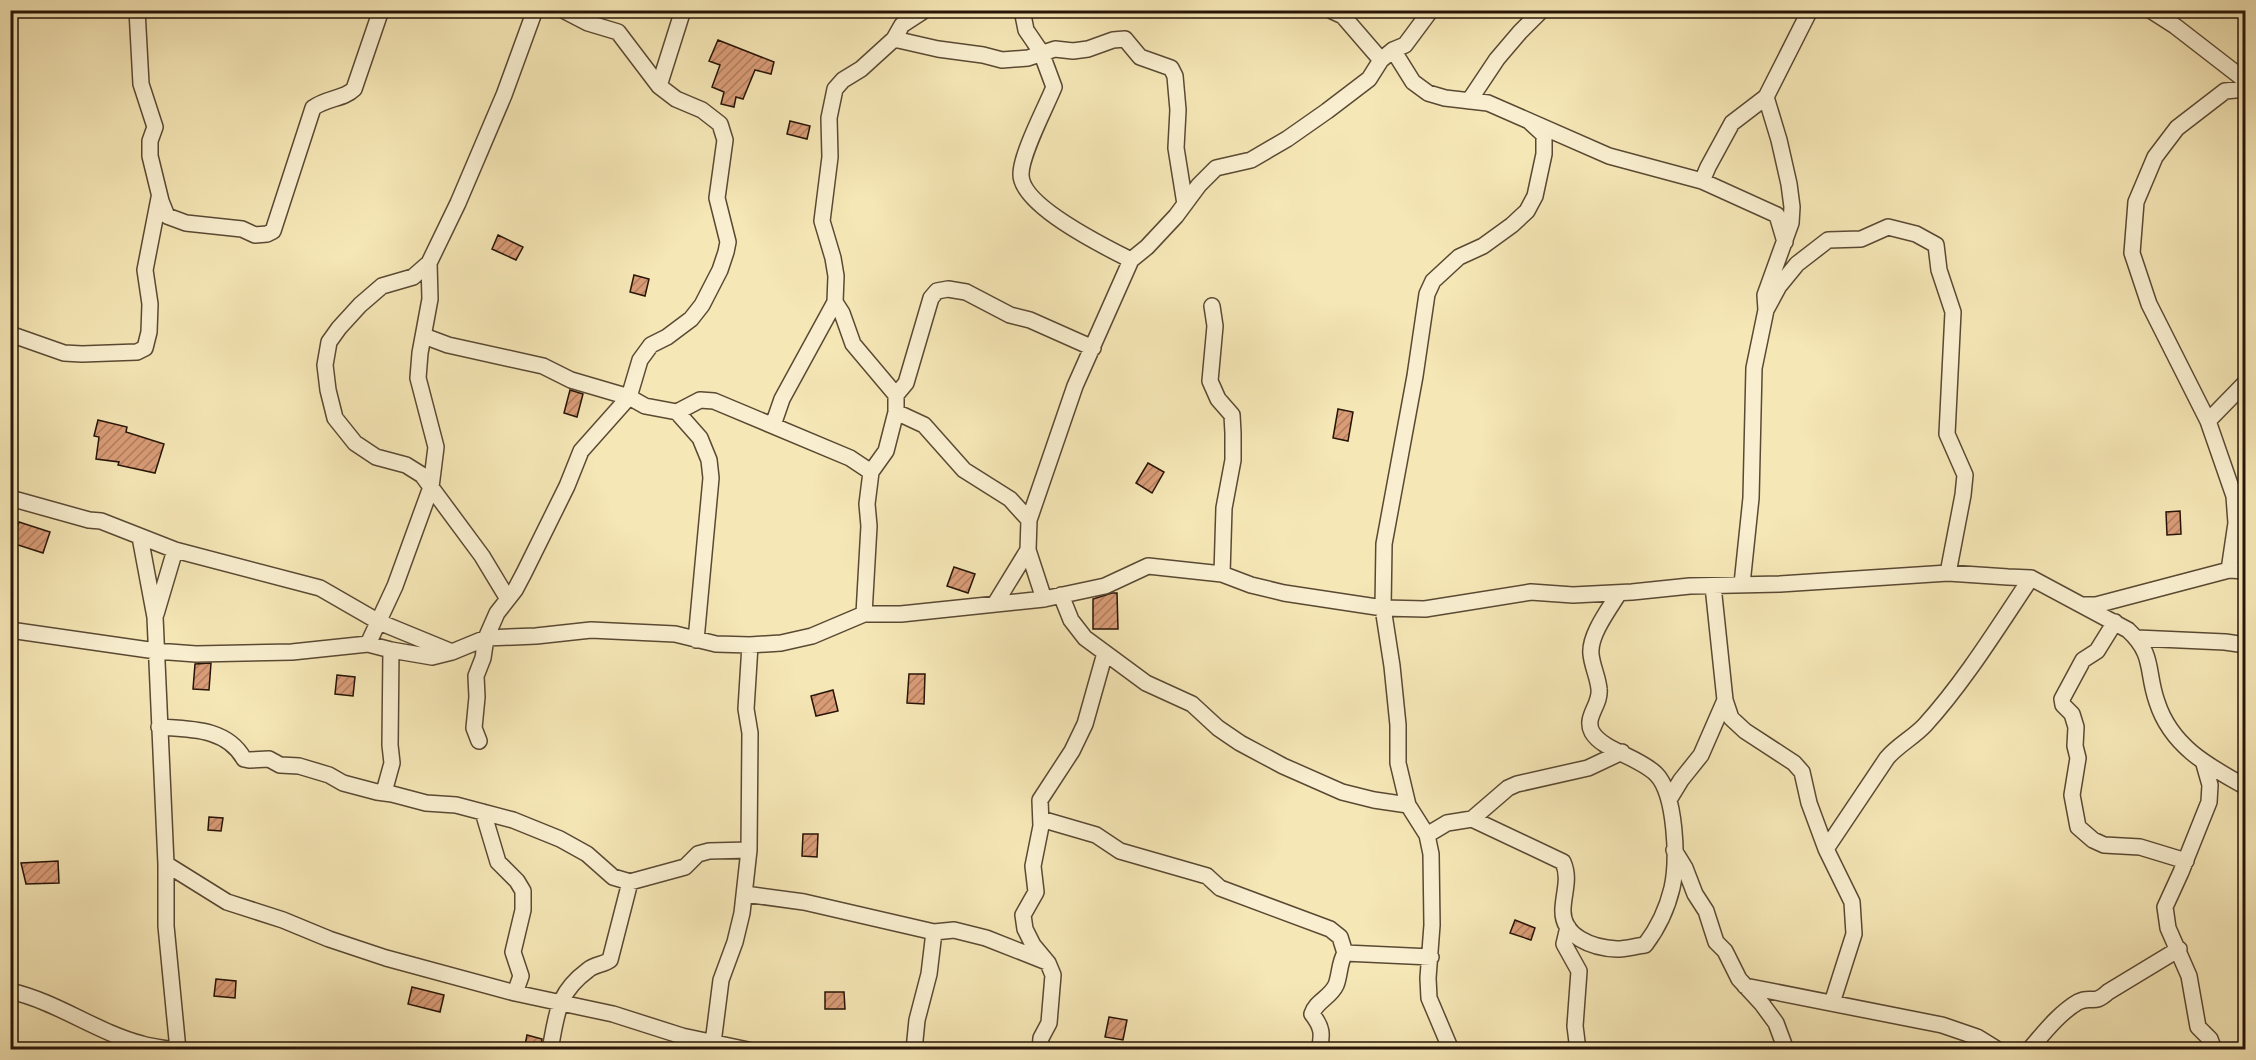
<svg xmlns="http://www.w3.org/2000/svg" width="2256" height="1060" viewBox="0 0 2256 1060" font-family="'Libre Bodoni',serif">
<defs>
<pattern id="building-hatch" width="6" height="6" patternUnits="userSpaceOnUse" patternTransform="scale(1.5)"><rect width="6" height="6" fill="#d99c77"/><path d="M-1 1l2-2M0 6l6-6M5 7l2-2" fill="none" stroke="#b07e60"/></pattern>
</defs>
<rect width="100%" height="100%" fill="#f6e7b6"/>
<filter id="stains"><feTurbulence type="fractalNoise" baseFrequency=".00333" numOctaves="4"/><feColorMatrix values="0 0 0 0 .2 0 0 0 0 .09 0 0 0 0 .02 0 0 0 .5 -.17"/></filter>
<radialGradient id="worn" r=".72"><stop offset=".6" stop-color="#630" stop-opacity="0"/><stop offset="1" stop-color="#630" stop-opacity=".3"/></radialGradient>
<path fill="url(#building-hatch)" stroke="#261407" stroke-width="1.5" d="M718,40L774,62L771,74L755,70L743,99L736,97L734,107L721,104L724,92L712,87L720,65L709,61Z
M790,121L810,126L807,139L787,134Z
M498,235L523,247L516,260L492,249Z
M634,275L649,279L645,296L630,292Z
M570,390L583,394L577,417L564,413Z
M1338,409L1353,412L1348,441L1333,438Z
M98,420L127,427L126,432L164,444L155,473L118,465L119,462L96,459L99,437L94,436Z
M1148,463L1164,472L1152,493L1136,483Z
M2180,511L2181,534L2167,535L2166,512Z
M19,522L50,532L43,553L12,543Z
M954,567L975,574L968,593L947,586Z
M1112,593H1117L1118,629H1093V599Z
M211,663L209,690L193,689L195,664Z
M909,674H925L924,704L907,703Z
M337,675L355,677L353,696L335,694Z
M833,690L838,711L816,716L811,696Z
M209,817L223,818L221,831L208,830Z
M803,834H818L817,857L802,856Z
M58,861L59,883L26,884L21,863Z
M1515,920L1535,928L1531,940L1510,933Z
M216,979L236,981L235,998L214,996Z
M412,987L444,995L440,1012L408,1004Z
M825,992H844L845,1009H825Z
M1109,1017L1127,1020L1123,1040L1105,1037Z
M527,1035L542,1039L540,1050H524Z"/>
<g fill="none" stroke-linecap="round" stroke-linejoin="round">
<g stroke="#5a4933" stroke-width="18">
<path id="minor" d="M137,10L141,84L155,127L150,141V156L161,201L167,216L186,223L242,229L255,235L267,234L273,231L313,108C326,98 344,99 354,89L381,10
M1022,10L1026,30L1041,52L1054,87C1046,107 1021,154 1021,174C1020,205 1105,247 1131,260
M1330,10L1343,16L1381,60
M2150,10L2175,26L2246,81
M894,39L938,49L983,55L1002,60L1028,58L1055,49L1073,51L1088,49L1113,40L1125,39L1140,57L1171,68L1175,76L1178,110L1176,148L1185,204
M1393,50L1413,82L1428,93L1445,98L1488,103L1609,156L1702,181L1777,215L1785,242
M659,86L683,10
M1469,101L1497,59L1520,32L1542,10
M1702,181L1708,167L1732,123L1766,97L1810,10
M429,263L413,277L382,286L360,305L339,328L329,342L325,365L328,390L335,418L355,443L376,457L406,465L422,475L482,556L508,599
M835,302L842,313L853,344L896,395
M1212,306L1215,326L1210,381L1218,399L1232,415L1233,433V460L1224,508L1222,574
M1766,310L1779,286L1797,264L1828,240L1861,239L1888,227L1916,234L1936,245L1939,270L1953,312L1947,434L1965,475L1963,495L1948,573
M10,334L64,353L82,354L137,352L145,348L149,332L150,304L145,270L159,198
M424,336L448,345L543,366L571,380L629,397L645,406L677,412L700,438L709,460L711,478L696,640
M677,412L700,400L714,401L850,458L871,472
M896,412L924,425L964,470L1010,499L1029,520
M2208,421L2149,304L2132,253L2136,202L2155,157L2177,128L2225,91L2246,89
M773,425L782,399L835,302L836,276L833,258L822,221L830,157L829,118L835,89L843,80L861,69L894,39L902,25L925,10
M10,498L89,520L101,521L175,550L320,588L379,622L452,652
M140,537L155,617L166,864V926L178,1050
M2229,570L2236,523L2234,496L2208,421L2246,382
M1742,584L1751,498L1754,368L1766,310L1765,295L1791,223L1792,207L1789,184L1779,140L1766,97
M1713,586L1725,700L1731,718L1745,731L1794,763L1802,772L1809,803L1826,849L1852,902L1854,934L1832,1003
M1061,595L1071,620L1085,638L1146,683L1192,704L1218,728L1240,743L1283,766L1342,792L1374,800L1408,805
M1044,599L1028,550L1029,520L1075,386L1131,260L1147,247L1176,216L1199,185L1216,168L1251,160L1287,139L1327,111L1369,79L1381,60L1393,50L1405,45L1431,10
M995,604L1028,550
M2082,605H2096L2229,570L2246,571
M156,614L175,550
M864,614L869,526L867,504L871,472L886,451L896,412V395L906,383L931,298L937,291L948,289L966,292L1010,315L1030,320L1093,348
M2115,622L2097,651L2083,660L2062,699L2063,705L2072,714L2076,727L2075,746L2078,758L2072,795L2078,827L2093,840L2104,845L2140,847L2186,861
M10,630L156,651L196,654L292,652L368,644L391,650L432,657L452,652L486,638L536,636L591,630L675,634L716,644L750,645L781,643L812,636L864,614H901L1044,599L1105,586L1148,566L1222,574L1251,585L1284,593L1383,608L1425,609L1531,592L1573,595L1632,592L1690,586L1780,584L1948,573L2008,577L2031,578L2128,630C2155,655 2146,671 2157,702C2171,746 2208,766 2246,787
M2137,638L2225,642L2246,645
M368,644L395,586L431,487L436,447L418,378L420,353L430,299L429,263L458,203L504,95L535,10
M159,727C190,729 227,728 244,759L249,760L269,759L280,765L299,766L329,775L343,783L377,792L392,794L426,803L456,805L513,820L560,839L587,854L613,877L630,882L685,867L698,854L709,851L749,850
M479,741L474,728L477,697L476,676L483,658L486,638L497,613L515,590L524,573L567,486L581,451L629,397L640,360L651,345L667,337L691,319L702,305L720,270L726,252L728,242L717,198L725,140L720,124L702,110L676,99L659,86L618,32L588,23L563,10
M2204,764L2210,785L2209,802L2181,872L2165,907L2168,928L2189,976L2198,1027L2210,1039L2214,1050
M384,792L392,763L390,745L391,650
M1670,798L1681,780L1701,755L1725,700
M483,812L498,862L517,881L523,891V910L513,952L521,976L515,993
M1041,819L1096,835L1120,851L1207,876L1220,888L1330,929L1340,937L1345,953C1339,963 1340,975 1336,985C1330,998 1316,1001 1312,1014C1322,1027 1323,1034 1319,1050
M1472,819L1508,788L1517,784L1588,768L1622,752
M1427,835L1447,823L1472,819L1563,862C1570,878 1564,891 1563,908C1561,937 1593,948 1617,949C1626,949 1636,946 1645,945C1658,928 1667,909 1672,888C1678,861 1676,794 1656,774C1639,757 1602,750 1592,732C1584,717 1601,705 1599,689C1598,677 1592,666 1591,654C1589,635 1610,608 1619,593
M1826,849L1887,758C1898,745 1914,737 1925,725C1965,681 1998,627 2031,578
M1674,850L1685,868L1695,894L1706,911L1716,942L1725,951L1739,979L1762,1004L1776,1023L1786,1050
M166,864L227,902L283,920L329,939L386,958L515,993L613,1014L682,1036L748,1050
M745,894L804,902L934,932L954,930L986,938L1047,962
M1568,927L1564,944L1579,971L1575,1026L1578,1050
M1345,953L1431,957
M1745,986L1942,1025L1977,1037L1998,1050
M10,991C58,1002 96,1032 142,1044C152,1047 164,1048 174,1050
M713,1043L721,980L735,942L742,913L749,850L750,733L746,709L750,645
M550,1050C557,1013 557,993 588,970C595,964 603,965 610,960L630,882
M914,1050L917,1020L929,974L934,932
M1040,1050L1041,1038L1049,1023L1053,975L1048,963L1033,945L1025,929L1023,915L1036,892L1033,866L1041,826L1040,800L1072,751L1085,724L1105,653
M1451,1050L1429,998L1428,978L1432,925L1431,854L1427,835L1408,805L1398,763V725L1392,666L1383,608L1384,544L1415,376L1427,294L1433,281L1459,257L1483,246L1512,225L1527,211L1535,196L1544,154V135L1530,122
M2029,1050C2043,1034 2059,1013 2078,1002C2092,995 2093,1006 2108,992L2179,949"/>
</g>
<use href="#minor" stroke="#f9efd0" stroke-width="15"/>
</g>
<rect width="2256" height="1060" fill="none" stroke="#f6e7b6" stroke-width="36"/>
<rect x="12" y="12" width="2232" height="1036" fill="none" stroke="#261407" stroke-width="3"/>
<rect x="18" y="18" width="2220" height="1024" fill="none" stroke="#261407" stroke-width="1.5"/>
<rect width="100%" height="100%" filter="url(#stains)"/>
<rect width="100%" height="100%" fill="url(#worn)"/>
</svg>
